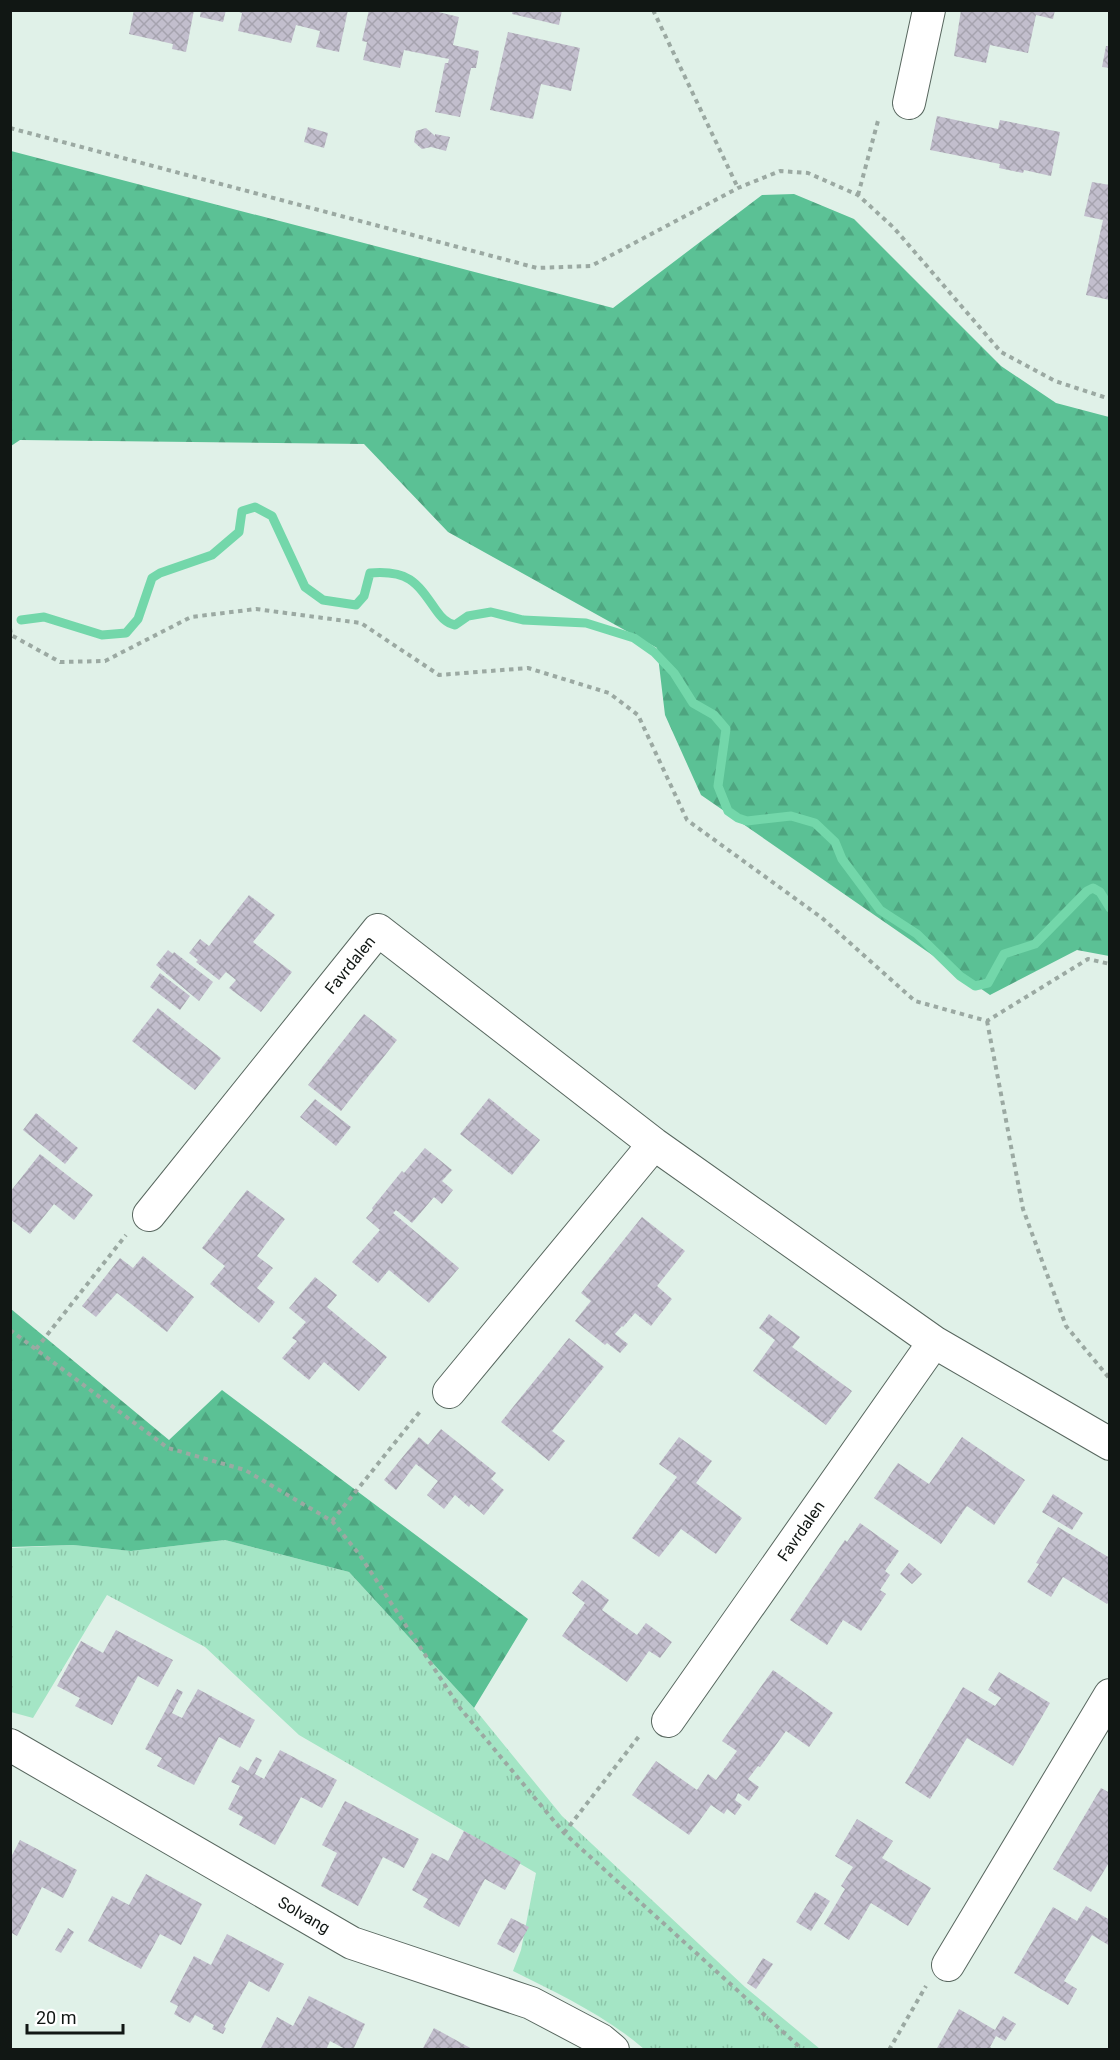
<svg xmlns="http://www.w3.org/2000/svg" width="1120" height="2060" viewBox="0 0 1120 2060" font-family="Roboto,sans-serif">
<defs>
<pattern id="grass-tufts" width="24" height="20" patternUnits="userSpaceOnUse" patternTransform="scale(1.5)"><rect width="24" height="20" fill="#a4e5c5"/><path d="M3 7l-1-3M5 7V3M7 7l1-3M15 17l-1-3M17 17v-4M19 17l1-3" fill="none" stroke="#8cc4a8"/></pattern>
<pattern id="forest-firs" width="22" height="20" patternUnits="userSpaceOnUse" patternTransform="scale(1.5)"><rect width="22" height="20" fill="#5bc195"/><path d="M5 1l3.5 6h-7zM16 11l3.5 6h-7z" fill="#4ea580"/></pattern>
<pattern id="building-cross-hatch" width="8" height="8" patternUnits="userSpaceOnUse" patternTransform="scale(1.5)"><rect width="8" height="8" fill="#c2becd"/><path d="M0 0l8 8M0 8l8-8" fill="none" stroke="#a6a3af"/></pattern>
</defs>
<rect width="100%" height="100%" fill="#e0f1e8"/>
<path fill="url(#grass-tufts)" d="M225,1540L349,1572L474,1708L562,1816L745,1987L820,2049H644C606,2016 559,1994 513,1971L521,1950L536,1873L299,1735L205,1647L107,1595L33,1718L11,1712L10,1548L73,1545L131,1551Z"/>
<path fill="url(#forest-firs)" d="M11,151L613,308L762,195L794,194L854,219L1001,366L1056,403L1109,417V956L1077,950L990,995L701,795L665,715L657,648L448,532L364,444L20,440L11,446Z
M11,1309L169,1440L222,1390L528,1619L474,1708L349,1572L225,1540L131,1551L73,1545L11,1547Z"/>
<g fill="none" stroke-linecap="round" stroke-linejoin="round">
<path stroke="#73d7aa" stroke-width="9" d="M21,620L44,617L102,635L126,633L138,619L152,578L160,573L212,555L239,532L242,511L255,507L272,516L305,587L323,600L356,605L364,596L370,573C408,570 416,581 436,610C441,617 446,623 455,625L468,616L491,612L523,620L586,623L634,638L654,652L674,673L693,703L714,715L726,729L718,786L728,811L738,818L747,821L791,816L815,823L835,842L842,859L880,910L917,934L960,976L975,986L988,983L1004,954L1035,944L1087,891L1093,888L1100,892L1110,908"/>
</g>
<path fill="url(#building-cross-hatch)" d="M134,10H194L186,52L172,49L173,44L129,34Z
M201,10H226L223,22L200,17Z
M234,10H348L339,52L316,47L320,31L296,25L291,43L238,31L242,13Z
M369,10H430L459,17L453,45L479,51L476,68H471L460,117L435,112L445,63H448L449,59L404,50L400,68L363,60L367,42L362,41Z
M513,10H562L559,25L512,14Z
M961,10H1055L1053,19L1036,15L1028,53L990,45L986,63L954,56Z
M508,32L580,48L571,91L541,84L533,119L490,110Z
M1106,46H1110V68L1102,67Z
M937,116L998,129L1000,120L1060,132L1051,176L1024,170L1023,173L999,168L1000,164L930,150Z
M308,127L328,133L324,148L304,142Z
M426,128L435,136V134L450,137L446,151L431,147L422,149L414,142L416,131Z
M1092,182L1110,185V300L1086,295L1103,220L1084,216Z
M249,895L275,915L253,942L292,972L261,1012L229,988L236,980L226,972L219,980L196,962L198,960L189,953L200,939L209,946Z
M168,950L173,954L174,952L213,982L199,1001L156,965Z
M160,973L190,996L180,1010L150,987Z
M158,1008L221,1058L195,1090L132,1041Z
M364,1014L397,1040L341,1111L308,1085Z
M489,1098L540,1140L512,1175L460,1134Z
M315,1099L351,1127L336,1146L300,1117Z
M36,1113L78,1148L65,1164L23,1130Z
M425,1148L452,1170L442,1181L453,1190L442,1204L434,1197L412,1223L396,1210L393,1213L459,1268L429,1303L389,1270L378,1283L352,1262L380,1230L366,1218L373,1210L372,1208L402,1171L404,1173Z
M40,1154L93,1195L74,1220L54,1204L30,1234L10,1219V1192Z
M247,1190L285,1219L257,1256L273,1268L257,1288L275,1302L259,1323L210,1284L225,1266L202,1248Z
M642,1217L685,1251L657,1286L672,1299L651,1326L635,1313L623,1327L622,1326L615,1334L628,1344L620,1353L607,1343L605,1345L575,1321L591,1301L581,1293Z
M143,1256L194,1297L167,1332L117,1293L96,1317L82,1306L120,1258L133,1268Z
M315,1277L337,1295L327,1307L387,1357L359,1391L324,1362L309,1380L282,1358L297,1341L292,1338L306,1322L289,1308Z
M769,1314L800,1337L792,1347L852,1391L826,1425L753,1371L775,1340L759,1328Z
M569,1338L604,1367L552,1431L565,1441L549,1461L501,1422Z
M441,1429L496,1473L491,1479L504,1490L484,1515L471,1504L469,1507L455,1495L444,1509L427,1495L438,1481L416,1464L396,1490L384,1480L419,1437L428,1445Z
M679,1437L712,1461L696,1483L742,1518L716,1554L681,1529L659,1557L632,1538L677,1477L659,1464Z
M962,1437L1025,1480L994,1525L967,1506L941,1544L874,1498L898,1463L929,1484Z
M1053,1494L1083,1513L1072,1530L1042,1512Z
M860,1523L899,1551L885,1571L890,1575L880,1590L886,1594L861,1631L843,1620L827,1645L790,1620L845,1540L847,1542Z
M1058,1527L1110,1558V1600L1107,1604L1063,1577L1051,1597L1027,1582L1039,1564L1036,1563Z
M909,1563L922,1574L912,1584L900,1574Z
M582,1580L609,1600L602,1610L637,1635L646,1623L672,1642L660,1658L649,1651L627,1682L562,1636L585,1603L572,1593Z
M116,1630L173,1660L158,1687L138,1676L112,1725L75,1706L80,1698L57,1686L81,1641L103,1653Z
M773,1670L833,1713L809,1747L786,1731L760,1767L758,1766L748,1779L759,1787L749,1801L738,1793L735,1800L742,1805L735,1815L727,1809L724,1814L711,1805L689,1835L632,1795L656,1761L697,1790L708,1774L716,1780L737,1751L722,1741Z
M999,1672L1050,1703L1013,1766L967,1738L930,1799L905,1783L963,1687L995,1706L1001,1698L988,1690Z
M177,1689L183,1692L172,1713L182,1718L198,1689L255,1720L240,1748L219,1737L194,1785L157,1766L162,1758L145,1749Z
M280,1750L337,1780L322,1808L301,1797L275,1845L239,1825L243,1817L228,1809L240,1786L231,1782L240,1766L248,1771L256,1757L262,1760L255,1774L264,1779Z
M1101,1788L1110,1793V1861L1091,1892L1053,1869Z
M345,1801L419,1839L404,1868L383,1857L358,1906L321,1886L337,1853L322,1845Z
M857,1819L893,1841L882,1858L931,1888L908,1926L871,1903L849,1940L824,1924L845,1889L841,1886L853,1867L835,1856Z
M464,1831L521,1862L505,1890L485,1879L459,1927L423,1907L428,1899L412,1890L432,1853L448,1861Z
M20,1840L77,1870L63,1898L42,1887L17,1936L10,1932V1859Z
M146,1874L202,1904L181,1945L160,1934L141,1969L88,1941L112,1896L129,1905Z
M815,1892L830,1901L811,1931L796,1922Z
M1086,1906L1110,1920V1946L1092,1935L1064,1981L1077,1989L1068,2005L1014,1973L1053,1907L1077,1921Z
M511,1918L529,1927L514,1953L497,1944Z
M68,1928L74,1932L61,1953L55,1950Z
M227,1934L284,1964L269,1992L249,1981L224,2027L226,2028L223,2034L212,2029L214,2025L195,2015L190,2023L174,2014L178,2006L170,2002L194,1956L211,1965Z
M763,1958L773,1964L756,1989L747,1983Z
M309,1996L365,2024L353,2050H347L330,2041L326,2050H260L277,2017L293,2026Z
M959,2009L995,2030L1003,2016L1016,2024L1005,2041L996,2036L990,2047L994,2050H936Z
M434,2028L474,2050H422Z"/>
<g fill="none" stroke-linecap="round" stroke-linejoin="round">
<g stroke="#58675f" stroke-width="34">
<path id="street" d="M909,103L929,10
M149,1215L378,930L654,1144L934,1342L1110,1444
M449,1392L654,1144
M668,1721L934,1342
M10,1745L352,1943L531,2003L601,2040L613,2050
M948,1965L1110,1695"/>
</g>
<path stroke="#9ba9a2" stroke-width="4" stroke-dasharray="4.5 4.5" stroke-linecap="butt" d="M653,10L738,188
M10,128L537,268L591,266L738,188L780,171L808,173L858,195L894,228L1001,352L1055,381L1110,399
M858,195L879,117
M10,628L11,635L60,662L105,661L191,617L256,609L361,623L439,675L528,668L609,693L638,715L687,820L822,918L915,1001L987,1021L1088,959L1110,964
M987,1021L1023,1209L1066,1326L1110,1379
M10,1330L168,1448L245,1470L332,1521L359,1554L460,1708L564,1833L803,2050
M36,1349L126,1235
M332,1521L422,1409
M564,1833L640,1735
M889,2050L926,1986"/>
<use href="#street" stroke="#fff" stroke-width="32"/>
</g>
<g text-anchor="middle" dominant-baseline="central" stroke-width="6" stroke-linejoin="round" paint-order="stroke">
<g font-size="16" fill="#111714" stroke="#fff">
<text transform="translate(350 965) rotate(-51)">Favrdalen</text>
<text transform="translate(801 1531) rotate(-55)">Favrdalen</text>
<text transform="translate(304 1915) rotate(30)">Solvang</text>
</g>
</g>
<rect width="1120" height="2060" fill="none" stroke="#111714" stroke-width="24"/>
<path d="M27 2024v9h96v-9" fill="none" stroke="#111714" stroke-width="3"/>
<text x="36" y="2024" font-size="18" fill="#111714" stroke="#ffffff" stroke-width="4.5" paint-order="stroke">20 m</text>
</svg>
